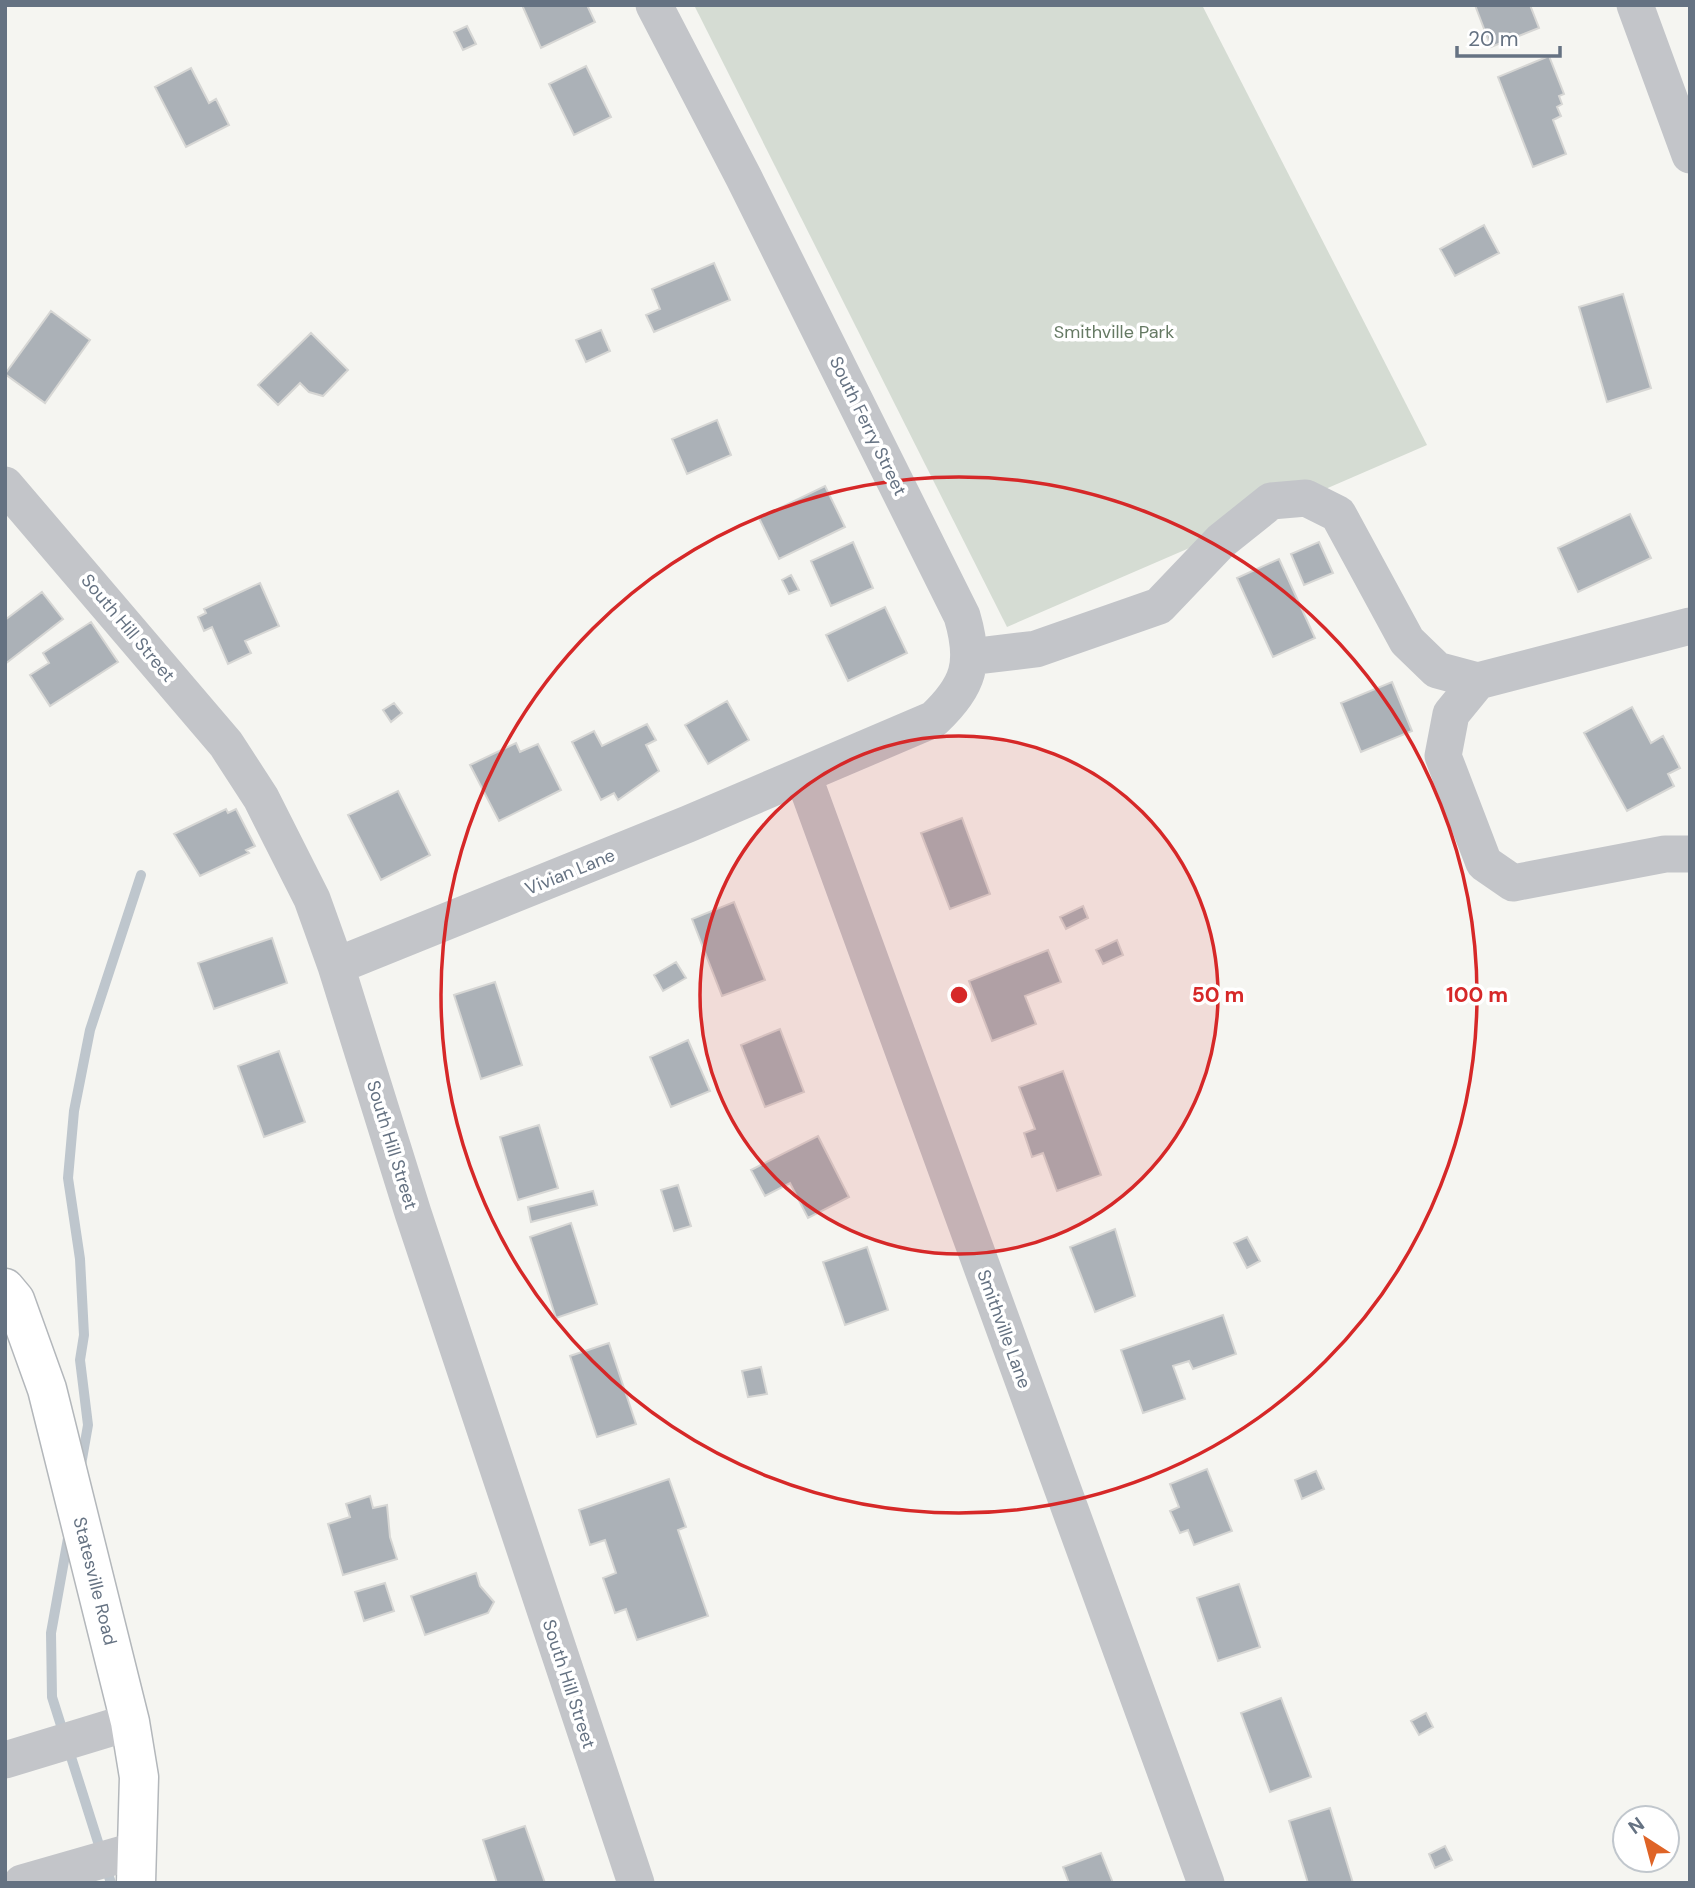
<svg xmlns="http://www.w3.org/2000/svg" width="1695" height="1888" viewBox="0 0 1695 1888" font-family="'DM Sans',sans-serif">
<rect width="100%" height="100%" fill="#f5f5f1"/>
<path fill="#d5dcd3" d="M694,5H1202L1427,445L1007,627Z"/>
<g fill="none" stroke-linecap="round" stroke-linejoin="round">
<path stroke="#bec6cd" stroke-width="10" d="M81,1465L88,1425L80,1360L84,1335L80,1259L68,1178L74,1111L90,1030L141,875
M69,1533L51,1633L52,1697L111,1883"/>
</g>
<path fill="#abb1b7" stroke="#d6d6d4" stroke-width="2" d="M522,5H587L595,22L541,48Z
M1475,5H1530L1539,28L1491,47Z
M467,26L476,44L463,50L454,32Z
M1549,56L1564,94L1559,96L1562,104L1557,107L1561,116L1553,120L1566,154L1533,167L1498,77Z
M586,66L611,117L574,135L549,84Z
M191,68L209,103L216,99L229,125L186,147L155,87Z
M1484,225L1499,253L1455,276L1440,249Z
M714,263L730,300L654,332L646,315L660,309L652,289Z
M1623,294L1651,388L1607,402L1579,307Z
M51,311L90,340L45,403L5,374Z
M601,330L610,351L586,362L576,340Z
M311,333L348,370L323,396L309,392L300,383L278,405L258,385Z
M717,420L731,455L687,474L672,439Z
M825,486L845,527L779,559L759,518Z
M1630,514L1651,558L1578,592L1558,548Z
M853,542L873,588L831,606L811,561Z
M1319,542L1333,573L1304,585L1291,554Z
M1279,559L1315,638L1273,657L1237,578Z
M791,575L799,590L789,594L782,580Z
M260,583L279,626L245,641L251,653L228,664L212,627L204,631L198,617L206,613L204,609Z
M42,592L63,619L5,664V620Z
M885,607L907,653L848,681L826,635Z
M91,622L118,662L50,706L30,675L49,663L43,653Z
M1392,682L1412,731L1361,752L1341,703Z
M727,701L749,740L708,764L685,725Z
M394,703L402,713L391,722L383,710Z
M1632,707L1651,743L1663,736L1680,768L1668,774L1674,786L1627,811L1584,733Z
M647,724L656,740L646,745L659,771L618,800L614,793L601,800L572,742L594,731L602,746Z
M516,743L520,752L538,744L561,790L499,821L470,765Z
M398,791L430,855L381,880L348,815Z
M226,809L228,813L236,809L255,846L246,850L249,853L200,876L174,834Z
M962,818L990,894L950,909L921,833Z
M734,902L765,980L722,996L692,919Z
M1083,906L1088,918L1066,929L1060,917Z
M272,938L287,983L214,1009L198,963Z
M1117,940L1123,955L1103,964L1096,950Z
M1048,950L1061,982L1025,996L1036,1024L992,1041L969,981Z
M676,962L686,978L663,991L654,975Z
M495,982L522,1065L481,1079L454,995Z
M780,1029L804,1092L765,1107L741,1045Z
M688,1040L710,1091L671,1107L650,1057Z
M279,1051L305,1122L264,1137L238,1066Z
M1063,1071L1101,1175L1057,1191L1043,1153L1032,1157L1024,1133L1035,1129L1019,1087Z
M539,1125L558,1188L518,1200L500,1137Z
M818,1136L849,1197L808,1218L790,1183L765,1196L751,1170Z
M678,1185L691,1226L674,1231L661,1190Z
M593,1191L597,1205L531,1222L528,1207Z
M571,1223L597,1304L556,1318L530,1237Z
M1115,1229L1135,1296L1095,1312L1070,1247Z
M1247,1237L1260,1261L1247,1268L1234,1243Z
M867,1247L888,1310L845,1325L823,1262Z
M1223,1315L1236,1354L1193,1369L1189,1361L1173,1366L1185,1399L1143,1413L1121,1350Z
M609,1343L636,1424L597,1437L570,1356Z
M761,1367L767,1394L748,1397L742,1371Z
M1207,1469L1232,1531L1194,1545L1188,1530L1180,1533L1170,1511L1179,1507L1170,1484Z
M1316,1471L1324,1489L1302,1499L1295,1480Z
M669,1479L686,1527L678,1530L708,1616L637,1640L626,1609L615,1613L603,1578L616,1573L605,1540L590,1545L579,1510Z
M370,1496L373,1508L387,1505L390,1537L397,1559L343,1575L328,1524L350,1517L346,1504Z
M476,1573L480,1586L494,1602L488,1613L425,1635L411,1596Z
M385,1583L394,1611L364,1621L355,1592Z
M1239,1584L1260,1647L1218,1661L1197,1598Z
M1281,1698L1311,1777L1270,1792L1241,1713Z
M1426,1713L1433,1727L1419,1735L1411,1721Z
M1330,1808L1353,1883H1308L1289,1821Z
M525,1826L545,1883H497L483,1840Z
M1445,1846L1452,1860L1435,1868L1429,1854Z
M1101,1853L1113,1883H1069L1063,1867Z"/>
<g fill="none" stroke-linecap="round" stroke-linejoin="round">
<g stroke="#b3b7bb" stroke-width="41">
<path id="major" d="M5,1288L15,1300L47,1389L130,1722L139,1777L136,1883"/>
</g>
<path stroke="#c3c5c9" stroke-width="37" d="M1635,5L1690,155
M5,485L226,744L261,798L312,899L336,966L413,1213L636,1883
M969,657L1036,649L1159,606L1221,541L1271,501L1306,498L1338,514L1407,641L1437,670L1478,681L1690,626
M1478,681L1451,714L1443,756L1484,863L1513,883L1665,854H1690
M803,775L1206,1883
M336,966L688,824L934,719C969,686 976,663 962,616L744,178L654,5
M5,1760L130,1722
M22,1883L137,1850"/>
<use href="#major" stroke="#fff" stroke-width="38"/>
</g>
<circle cx="959" cy="995" r="259" fill="#d62828" fill-opacity=".12"/>
<g fill="none" stroke="#d62828" stroke-width="3.5">
<circle cx="959" cy="995" r="259"/>
<circle cx="959" cy="995" r="518"/>
</g>
<g text-anchor="middle" dominant-baseline="central" stroke-width="7" stroke-linejoin="round" paint-order="stroke">
<g font-size="18" fill="#657963" stroke="#fff">
<text x="1114" y="332">Smithville Park</text>
</g>
<g font-size="18" fill="#657282" stroke="#fff">
<text transform="translate(868 426) rotate(64)">South Ferry Street</text>
<text transform="translate(128 628) rotate(50)">South Hill Street</text>
<text transform="translate(570 872) rotate(-22)">Vivian Lane</text>
<text transform="translate(392 1145) rotate(73)">South Hill Street</text>
<text transform="translate(1004 1329) rotate(70)">Smithville Lane</text>
<text transform="translate(95 1581) rotate(76)">Statesville Road</text>
<text transform="translate(569 1684) rotate(72)">South Hill Street</text>
</g>
</g>
<circle cx="959" cy="995" r="10" fill="#d62828" stroke="#fff" stroke-width="3.5"/>
<g font-size="21" text-anchor="middle" font-weight="bold" fill="#d62828" stroke="#fff" stroke-width="7" stroke-linejoin="round" paint-order="stroke">
<text x="1218" y="1002">50 m</text>
<text x="1477" y="1002">100 m</text>
</g>
<rect width="1695" height="1888" fill="none" stroke="#657282" stroke-width="14"/>
<g transform="translate(1646 1839) rotate(324)"><circle r="33" fill="#ffffff" stroke="#c1c7cd" stroke-width="2"/>
<path d="M0-5L12 26L0 18L-12 26Z" fill="#df6427"/>
<text y="-10" font-size="19" font-weight="bold" text-anchor="middle" fill="#657282">N</text>
</g>
<path d="M1457 46v10h103v-10" fill="none" stroke="#657282" stroke-width="3.5"/>
<text x="1468" y="46" font-size="21" fill="#657282" stroke="#ffffff" stroke-width="5" paint-order="stroke">20 m</text>
</svg>
